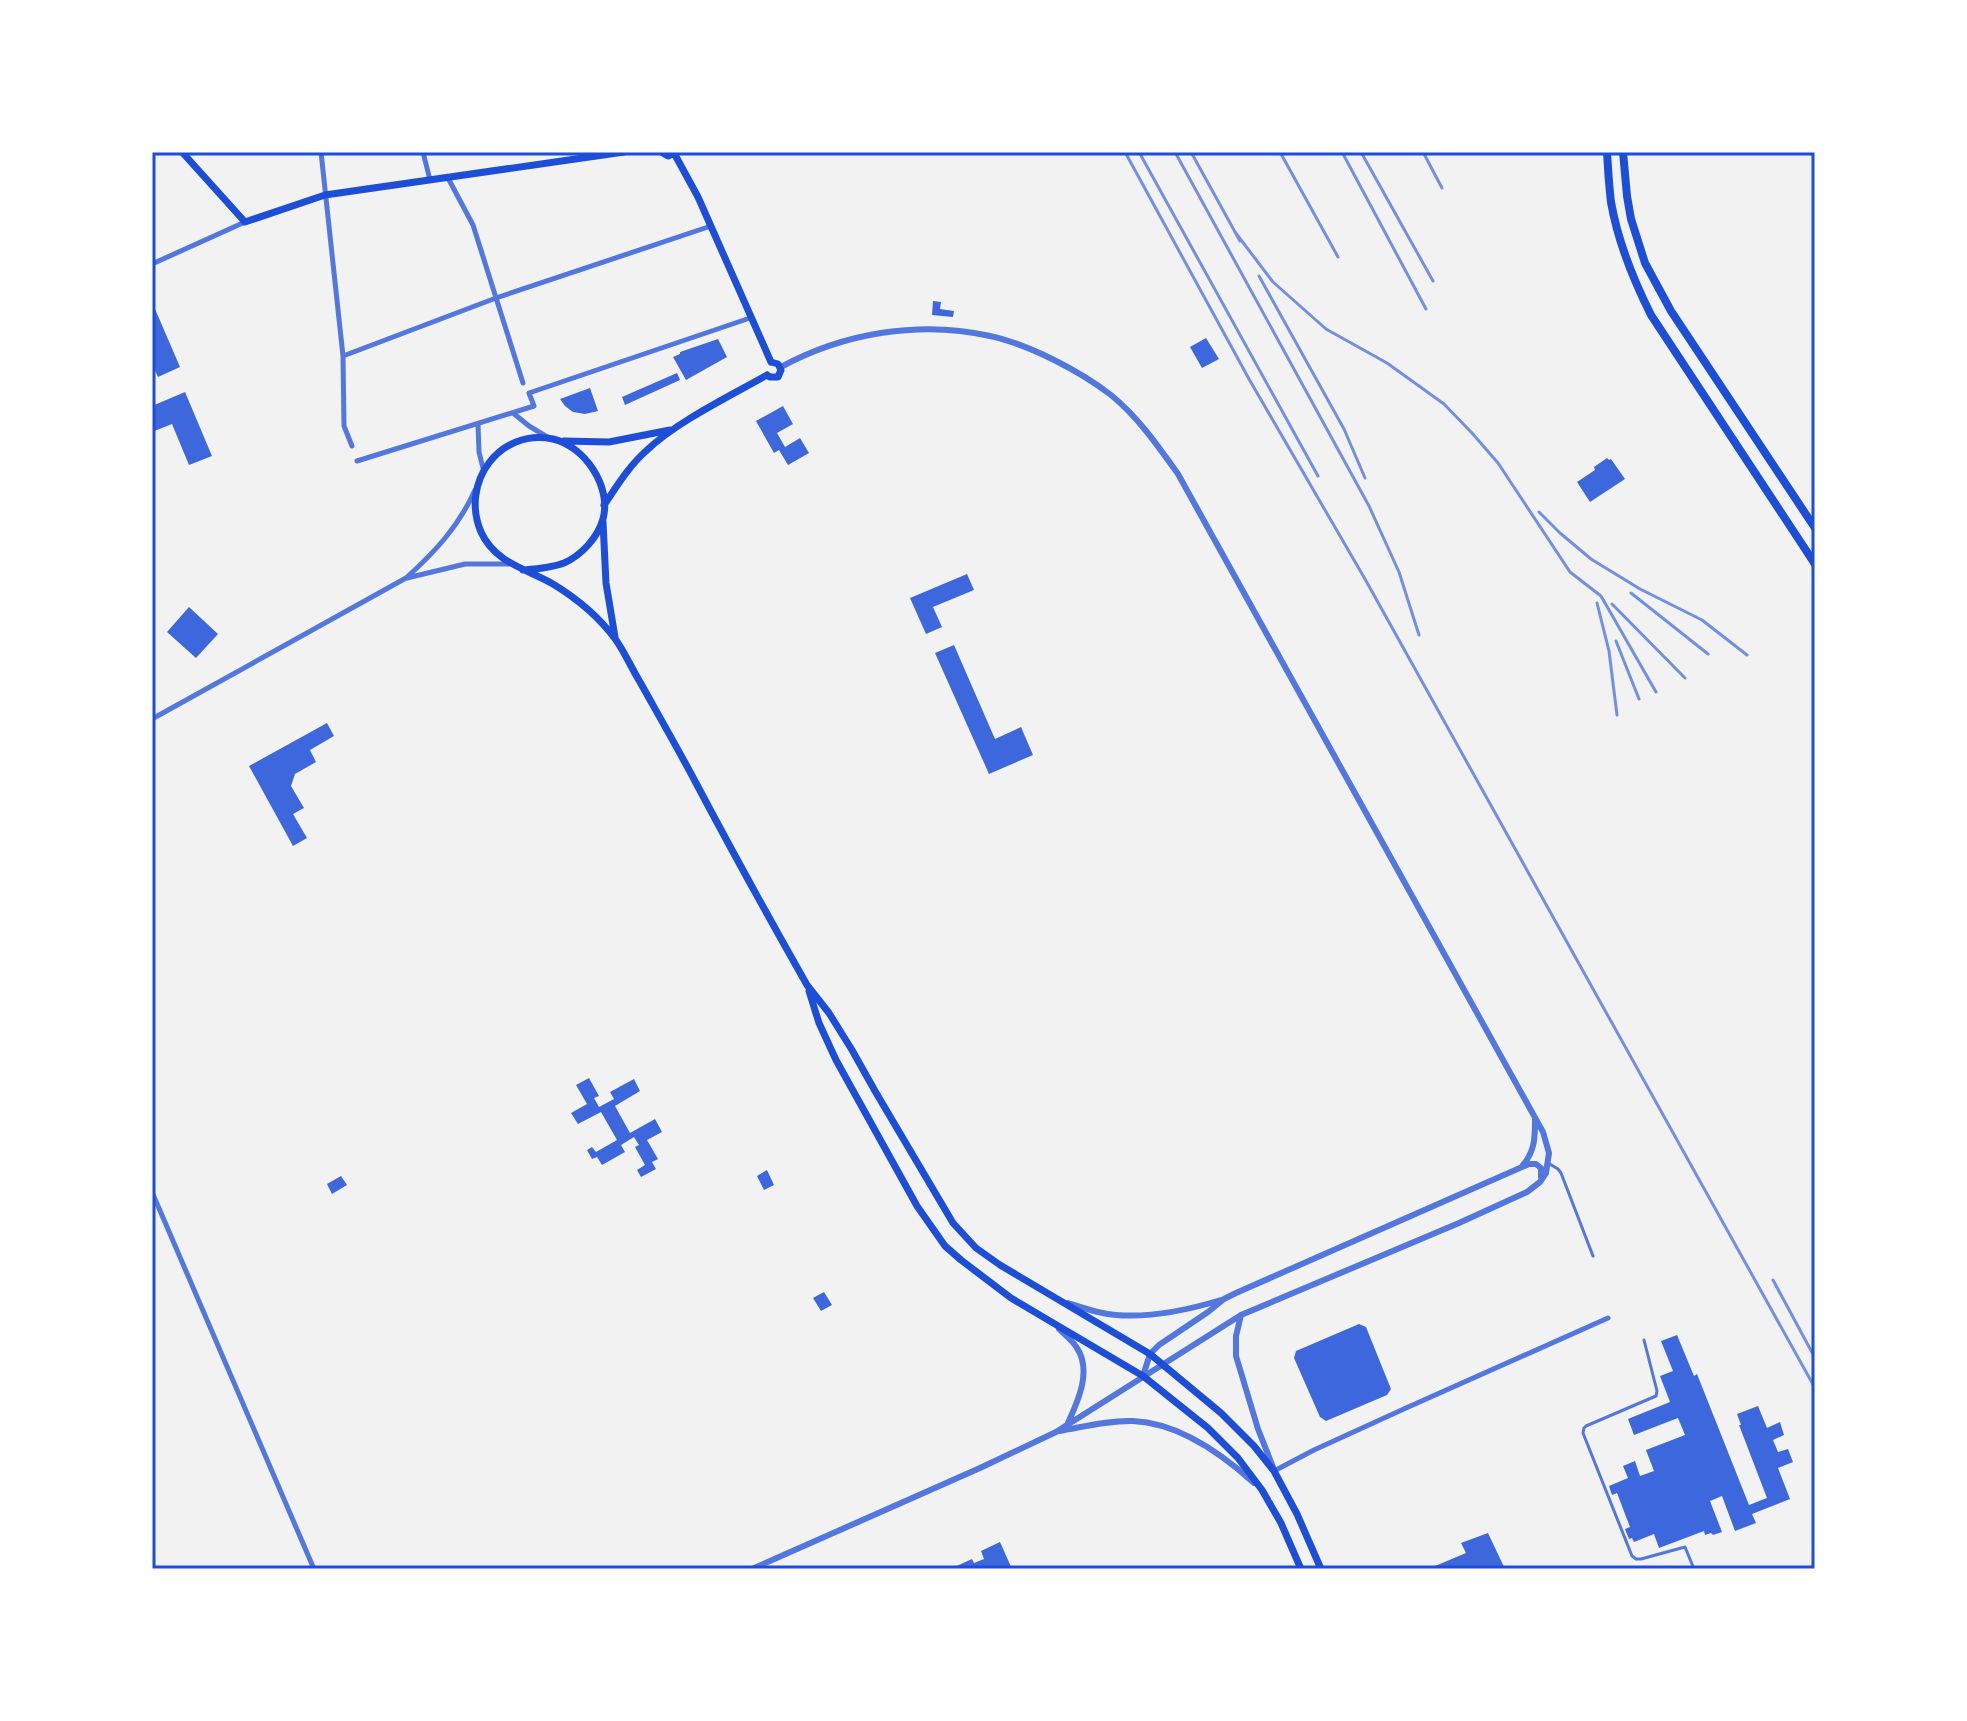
<svg xmlns="http://www.w3.org/2000/svg" width="1967" height="1721" viewBox="0 0 1967 1721" font-family="'Fira Sans',sans-serif">
<rect width="100%" height="100%" fill="#f2f2f2"/>
<path fill="#3d67dc" d="M933,301L941,302L940,309L954,311L953,317L932,315Z
M152,302L180,367L158,377L152,364Z
M1206,338L1219,359L1202,368L1190,347Z
M718,339L727,357L686,380L673,357L680,354V352Z
M677,373L680,380L625,405L622,397Z
M590,388L598,411L585,414L573,412L565,406L560,399Z
M185,392L212,456L189,465L172,424L152,432V406Z
M783,406L793,424L777,433L785,447L800,438L809,453L788,465L779,450L774,453L756,421Z
M1607,458L1609,460L1611,459L1625,479L1590,502L1577,482L1595,470L1594,467Z
M967,574L974,590L933,607L942,627L926,634L910,598Z
M189,607L218,634L196,658L167,632Z
M954,645L995,739L1021,727L1033,755L989,774L935,653Z
M327,723L334,736L310,750L316,762L295,774L291,786L304,808L293,814L307,838L293,846L249,766Z
M589,1078L599,1096L594,1098L599,1107L614,1099L610,1092L634,1079L640,1091L615,1106L630,1133L655,1119L662,1132L647,1140L658,1159L652,1162L656,1169L641,1177L637,1170L645,1165L635,1147L639,1145L634,1137L621,1145L625,1152L602,1165L597,1157L592,1159L587,1150L592,1147L596,1152L617,1140L601,1112L578,1124L571,1113L587,1104L576,1085Z
M767,1170L774,1185L764,1190L757,1176Z
M341,1176L347,1185L332,1194L327,1184Z
M824,1292L832,1305L821,1311L813,1298Z
M1359,1324L1366,1327L1391,1389L1387,1395L1326,1421L1320,1417L1294,1358L1296,1351Z
M1677,1335L1694,1376L1697,1374L1749,1505L1767,1498L1739,1425H1741L1737,1414L1758,1406L1767,1428L1780,1422L1784,1435L1773,1440L1778,1452L1788,1449L1793,1462L1778,1468L1790,1499L1752,1514L1756,1523L1735,1531L1722,1496L1710,1501L1722,1532L1713,1535L1711,1533L1705,1535L1704,1531L1659,1548L1654,1534L1634,1542L1632,1538L1629,1539L1625,1529L1630,1527L1617,1493L1612,1495L1609,1486L1628,1478L1623,1466L1635,1461L1640,1476L1654,1471L1646,1450L1685,1435L1678,1418L1634,1435L1628,1419L1670,1402L1660,1376L1673,1371L1661,1341Z
M1488,1533L1505,1569H1428L1466,1553L1461,1543Z
M1000,1542L1012,1569H950L972,1559L974,1563L984,1559L981,1551Z"/>
<g fill="none" stroke-linecap="round" stroke-linejoin="round">
<path stroke="#5277de" stroke-width="3" d="M1548,1163L1558,1169L1561,1173L1593,1256
M1644,1340L1657,1391L1656,1396L1586,1426L1584,1428L1583,1433L1632,1556L1636,1559H1641L1685,1547L1694,1569"/>
<path stroke="#5277de" stroke-width="5" d="M321,152L343,356L344,426L352,446
M423,152L430,180
M448,178L473,225L523,383
M152,264L245,222
M343,356L496,298L711,226
M513,413L529,426L549,438
M478,424L479,452L483,468
M357,461L534,406L529,393L750,318
M407,578L465,564H509
M152,719L406,578C435,552 459,526 475,490
M152,1192L314,1569
M1274,1471L1314,1450L1406,1408L1608,1318"/>
<path stroke="#5277de" stroke-width="6" d="M1523,1165C1535,1151 1535,1137 1535,1120
M1068,1303C1083,1308 1099,1314 1116,1315C1151,1318 1188,1310 1221,1300
M1241,1315L1236,1336V1356L1258,1429L1273,1467
M1059,1329C1065,1335 1073,1341 1077,1348C1092,1371 1078,1401 1068,1423
M1143,1376L1150,1354L1159,1345L1208,1312L1224,1299L1236,1293L1529,1164H1536L1541,1168V1177
M1059,1431C1083,1427 1109,1420 1133,1421C1179,1423 1221,1453 1254,1483
M752,1569L980,1468L1056,1432L1241,1315L1459,1223L1527,1192L1540,1182L1546,1173L1549,1153L1543,1132L1178,474C1158,446 1138,417 1111,395C1080,371 1028,344 990,336C920,320 843,333 781,367"/>
<path stroke="#1d4ed8" stroke-width="7" d="M182,152L245,222L325,195L624,152
M661,152L668,156L676,152
M674,153L698,197L771,362
M767,375L770,377H778L781,370L778,364L771,362
M564,441L609,442L670,430
M604,505C617,486 629,466 646,451C676,422 730,396 767,375
M603,522L606,583L615,637
M523,570C536,569 551,568 564,563C582,555 598,537 603,519C612,486 584,446 553,439C499,428 460,483 481,532C495,563 527,569 553,584C576,598 600,618 616,640C625,653 632,669 640,682C659,716 678,749 696,783C732,851 769,918 807,985L829,1013L852,1050L875,1091L953,1223L976,1248L1000,1265L1150,1354L1221,1413L1254,1446L1274,1471L1297,1514L1321,1569
M809,991L819,1023L836,1060L917,1206L945,1246L961,1260L1011,1298L1143,1376L1208,1428L1238,1458L1262,1490L1281,1523L1301,1569"/>
<path stroke="#1d4ed8" stroke-width="8" d="M1607,152C1608,169 1609,186 1611,202C1618,243 1633,279 1651,315L1815,564
M1623,152L1627,196L1631,219L1645,263L1671,311L1815,528"/>
<path stroke="#7290e2" stroke-width="3" d="M1125,152L1249,379L1365,579L1815,1388
M1139,152L1318,476
M1175,152L1369,506L1399,572L1419,635
M1191,152L1240,241
M1280,152L1338,257
M1342,152L1426,309
M1361,152L1433,281
M1423,152L1442,188
M1235,232L1273,282L1326,329L1387,363L1444,404L1472,433L1498,463L1570,572L1601,596L1656,692
M1259,276L1344,429L1365,478
M1539,512L1560,533L1591,559L1640,589L1702,620L1747,655
M1631,593L1708,654
M1597,603L1609,651L1617,715
M1612,604L1685,678
M1616,641L1639,699
M1773,1280L1815,1358"/>
</g>
<rect width="1967" height="1721" fill="none" stroke="#ffffff" stroke-width="308"/>
<rect x="154" y="154" width="1659" height="1413" fill="none" stroke="#1d4ed8" stroke-width="3"/>
</svg>
